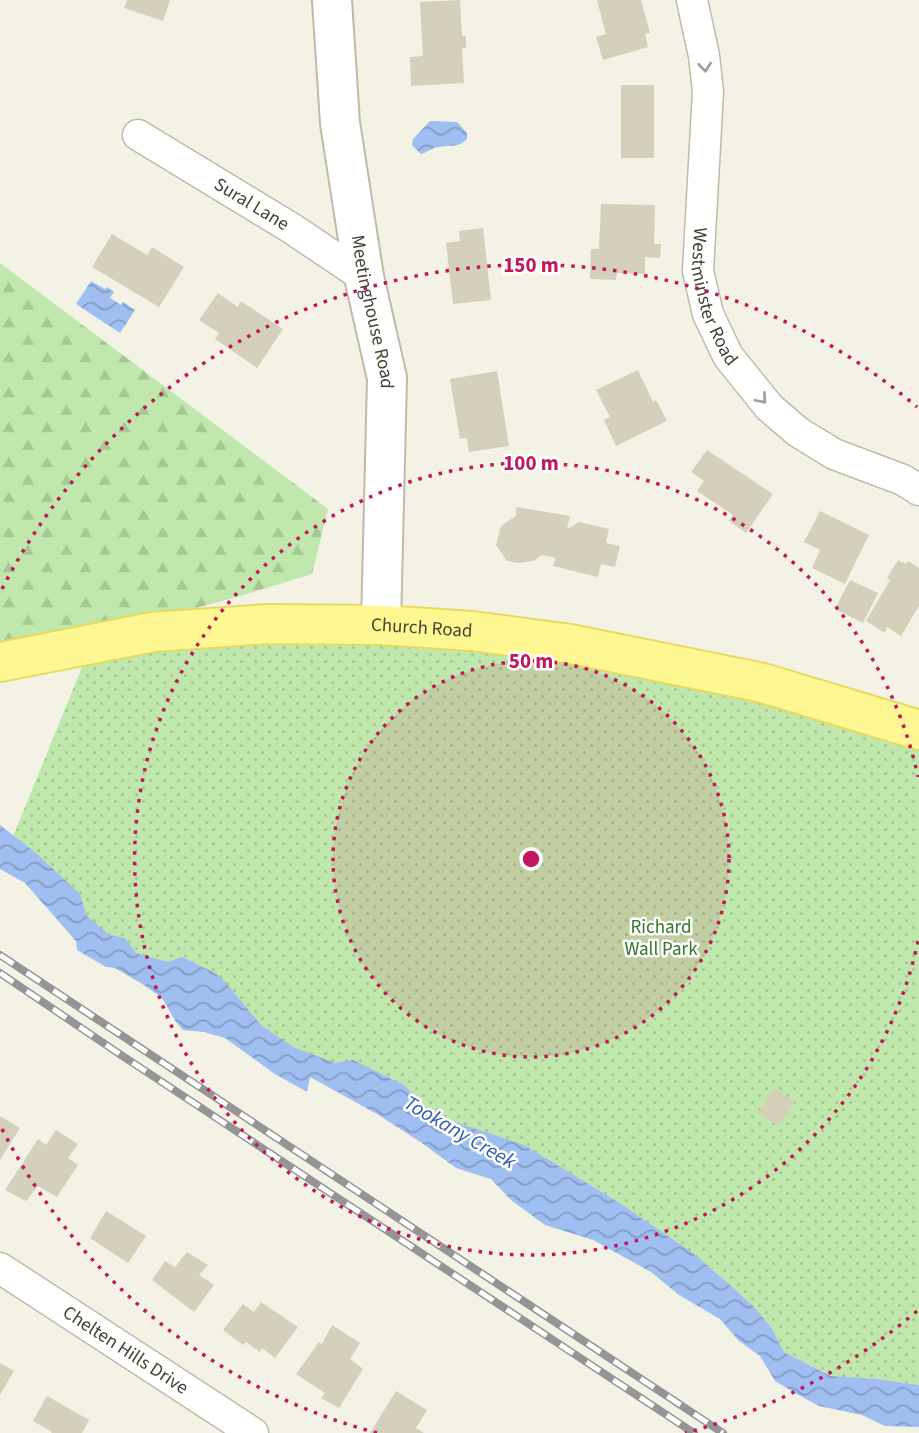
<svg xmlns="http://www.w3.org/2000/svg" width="919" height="1433" viewBox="0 0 919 1433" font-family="'Source Sans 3',sans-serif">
<defs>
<pattern id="forest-firs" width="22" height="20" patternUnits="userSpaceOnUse" patternTransform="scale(1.75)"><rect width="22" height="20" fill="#c0e8ac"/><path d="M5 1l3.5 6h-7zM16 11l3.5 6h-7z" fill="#a6c895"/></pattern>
<pattern id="park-dots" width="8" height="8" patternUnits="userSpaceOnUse" patternTransform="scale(1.75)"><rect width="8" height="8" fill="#c0e8ac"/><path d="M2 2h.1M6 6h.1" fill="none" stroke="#a6c895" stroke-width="1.8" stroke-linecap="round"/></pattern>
<pattern id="water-waves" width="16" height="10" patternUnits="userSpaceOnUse" patternTransform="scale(1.75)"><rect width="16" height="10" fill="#9fbef1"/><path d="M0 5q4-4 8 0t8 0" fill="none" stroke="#839cc4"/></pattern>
</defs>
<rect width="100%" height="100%" fill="#f3f2e5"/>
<path fill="url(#forest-firs)" d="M0,263L328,509L312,574L237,597L0,660Z"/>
<path fill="url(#park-dots)" d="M362,638L618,666L810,713L919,747V1385L877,1379L834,1377L784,1352L771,1327L321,1067L84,922L10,844L87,655L172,641Z"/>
<path fill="url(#water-waves)" d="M430,121L457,122L467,133V139C458,148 450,145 438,147C431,148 428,152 421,154L412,145L413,139Z
M91,281L105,289L107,287L114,292L110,298L121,305L123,302L135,310L120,333L76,304Z
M0,825L36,853L80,894L86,915L109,935L125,938L136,953L168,962L182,957L213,972L222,978L261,1025L293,1047L335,1063L353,1060L404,1085L432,1114L524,1145L615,1200L693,1253L730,1285L753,1306L771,1327L784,1352L831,1376L877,1379L919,1385V1427L885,1426L862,1415L819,1406L795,1393L775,1381L760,1356L739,1341L720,1319L679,1295L651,1272L593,1240L545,1225L511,1200L491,1179L456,1168L422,1143L377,1114L310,1077L307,1092L275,1074L225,1038L204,1032L183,1030L176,1022L162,998L144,985L115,968L106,967L77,950L76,941L25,883L0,869Z"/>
<path fill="#d5d0ba" d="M127,0H170L163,21L124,8Z
M460,0L462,36H466V48H462L464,83L411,86L410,57L423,56L420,2Z
M597,0H641L650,33L645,34L648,47L603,60L596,37L606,34Z
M621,85H654V158H621Z
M601,204L655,205L654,244H661L660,258L645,257V274L617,273L616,280L590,279L591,249H599Z
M483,228L491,300L453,304L446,243L460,241L459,231Z
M112,234L147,255L152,247L184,267L159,307L92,267Z
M218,293L238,307L241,301L283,329L257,368L215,339L219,333L199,320Z
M638,370L653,402L656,400L667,421L616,446L604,420L610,417L596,390Z
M497,371L509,446L469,452L467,438L460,439L450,379Z
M707,450L773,494L746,533L729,521L733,515L697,491L704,481L691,472Z
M516,507L570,516L567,529L579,522L609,529L606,543L620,546L615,567L601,564L598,577L553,566L556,558L542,555L533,561L519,563L507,561L496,545L501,526L516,516Z
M820,511L869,535L845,584L812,568L820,550L804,542Z
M898,560L906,564L908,561L919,568V606L901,636L887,627L885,633L866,621L890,580L887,578Z
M850,580L878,593L863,623L835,609Z
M774,1088L795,1102L779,1126L758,1113Z
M0,1116L20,1128L0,1160Z
M56,1130L78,1144L68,1158L78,1165L57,1197L38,1186L26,1201L5,1190L38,1139L46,1145Z
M106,1211L146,1236L128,1263L90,1238Z
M187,1252L208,1265L199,1275L214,1285L194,1312L152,1280L165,1261L175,1267Z
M261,1302L298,1327L275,1358L262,1348L260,1352L246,1342L243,1345L223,1330L243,1304L254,1312Z
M332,1325L360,1343L350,1359L363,1369L339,1408L321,1398L325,1393L296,1374L319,1342L322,1344Z
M0,1363L14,1371L0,1395Z
M396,1391L427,1410L416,1428L424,1433H370Z
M47,1396L89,1420L82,1433H51L52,1432L33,1421Z"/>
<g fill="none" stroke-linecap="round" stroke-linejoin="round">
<g stroke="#bebca7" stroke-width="33">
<g id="minor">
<path id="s1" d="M692,0L704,56L708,91L698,271L708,314L728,356L769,407L798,432L834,454L903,480L919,490"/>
<path id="s2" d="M138,135L291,228L364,277"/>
<path id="s3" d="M0,1268L253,1433"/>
</g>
</g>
<g stroke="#bebca7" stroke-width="42">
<g id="tertiary">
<path id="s4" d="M332,0L340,123L364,277L387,378L381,625"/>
</g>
</g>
<g stroke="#e6db60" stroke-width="42">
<g id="primary">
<path id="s5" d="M0,662L153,632L267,624L381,625L472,631L571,644L763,683L919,730"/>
</g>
</g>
<use href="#minor" stroke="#fff" stroke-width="30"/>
<use href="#tertiary" stroke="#fff" stroke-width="38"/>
<use href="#primary" stroke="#fff892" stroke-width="38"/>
<g stroke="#959595" stroke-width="8">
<path id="rail" d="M0,955L723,1433
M0,973L121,1055L694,1433"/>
</g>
<use href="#rail" stroke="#fff" stroke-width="5" stroke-dasharray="16" stroke-linecap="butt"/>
</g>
<defs><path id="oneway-chevron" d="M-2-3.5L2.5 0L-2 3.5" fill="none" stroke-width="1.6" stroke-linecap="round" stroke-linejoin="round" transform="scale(1.75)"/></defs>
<g stroke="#a2a09a">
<use href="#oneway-chevron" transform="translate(705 67) rotate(84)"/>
<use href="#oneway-chevron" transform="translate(762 399) rotate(50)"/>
</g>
<circle cx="531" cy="859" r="198" fill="#c2185b" fill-opacity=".12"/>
<g fill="none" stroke="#c2185b" stroke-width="3.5" stroke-dasharray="3.5 7">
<circle cx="531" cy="859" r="198"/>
<path d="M918 941A396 396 0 1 1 918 777"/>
<path d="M917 1311A594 594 0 0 1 685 1433M377 1433A594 594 0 0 1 2 1129M2 589A594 594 0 0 1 917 407"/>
</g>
<g text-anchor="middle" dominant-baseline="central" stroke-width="5" stroke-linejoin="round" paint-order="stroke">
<g font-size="19" fill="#454234" stroke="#fff">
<text stroke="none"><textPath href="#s2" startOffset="133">Sural Lane</textPath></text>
<text stroke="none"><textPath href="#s1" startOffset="301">Westminster Road</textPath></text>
<text stroke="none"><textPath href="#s4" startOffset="315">Meetinghouse Road</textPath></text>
<text stroke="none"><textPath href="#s5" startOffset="425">Church Road</textPath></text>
<text stroke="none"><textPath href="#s3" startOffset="150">Chelten Hills Drive</textPath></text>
</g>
<g font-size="19" fill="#347827" stroke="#fff">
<text x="661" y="927">Richard<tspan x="661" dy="22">Wall Park</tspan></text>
</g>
<g font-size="21" font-style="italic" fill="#2c5cb3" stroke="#fff">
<text transform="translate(460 1132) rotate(30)">Tookany Creek</text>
</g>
</g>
<circle cx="531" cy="859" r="10" fill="#c2185b" stroke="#fff" stroke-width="3.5"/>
<g font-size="21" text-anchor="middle" font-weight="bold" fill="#c2185b" stroke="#fff" stroke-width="5" stroke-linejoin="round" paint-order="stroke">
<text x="531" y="272">150 m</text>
<text x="531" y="470">100 m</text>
<text x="531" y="668">50 m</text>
</g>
</svg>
